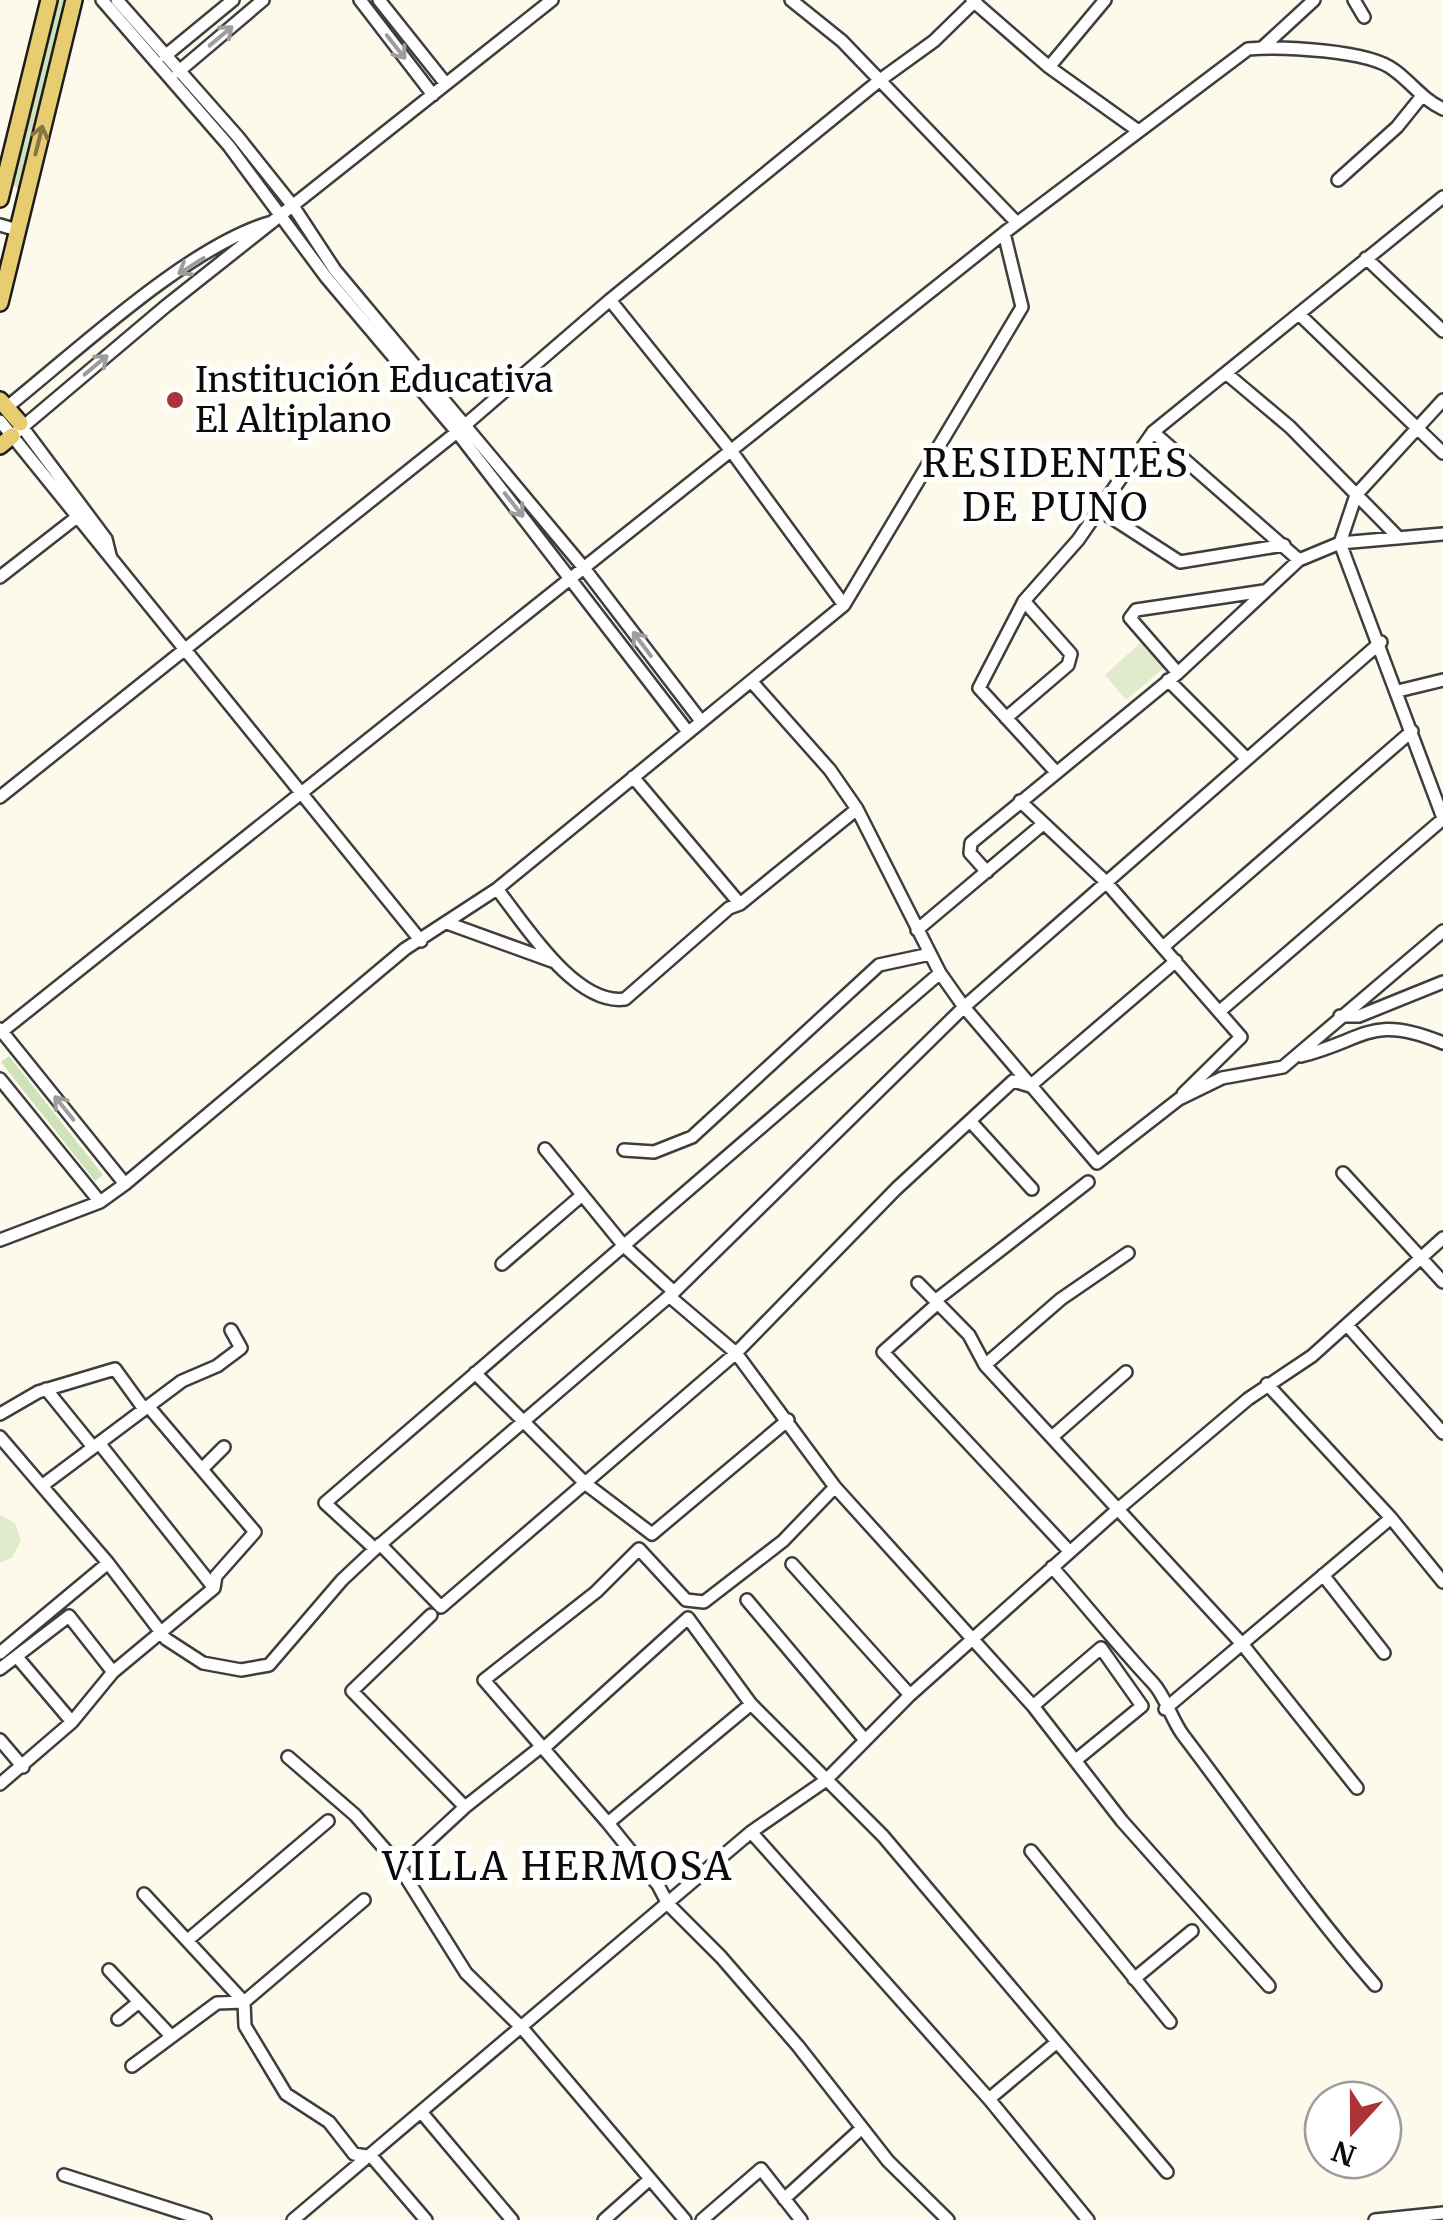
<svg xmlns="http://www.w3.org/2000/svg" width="1443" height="2220" viewBox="0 0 1443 2220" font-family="Merriweather,serif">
<rect width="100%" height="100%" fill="#fdfaec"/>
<path fill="#cee3ba" d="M55,0H68L23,187L17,188L11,183Z
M9,1056L103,1175L95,1181L1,1062Z"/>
<path fill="#dfebca" d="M1141,642L1164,668L1126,700L1105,675Z
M0,1515L15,1523L21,1541L12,1558L0,1563Z"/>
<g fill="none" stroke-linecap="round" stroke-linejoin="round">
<g stroke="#3e3e3e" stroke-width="16">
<path id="minor" d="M102,0L229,146L326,277L457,432L688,732
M117,0L238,137L293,206L335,270L584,568L701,721
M360,0L433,95
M379,0L446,84
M791,0L842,41L1017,223
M972,0L1049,67L1137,130
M1354,0L1364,17
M1263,47L1314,0
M165,56L233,0
M1049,67L1105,0
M178,72L263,0
M1338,180L1397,127L1422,96
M0,225L17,230
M1366,258L1443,331
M610,300L732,452L844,605
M1300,315L1443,453
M1227,374L1290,427L1399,538
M1443,400L1356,495L1340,543L1443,818
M7,407C76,352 189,245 272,222
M0,421L421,941
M20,424L106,539L110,555
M1153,432L1299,560
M12,436L166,306L552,0
M1098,509L1180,562L1284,545
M0,577L77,517
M1178,673L1130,618L1136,610L1264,591
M1168,680L1246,758
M751,681L830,770L857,809L940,973L964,1007L1097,1163L1179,1099L1222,1078L1283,1067L1443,931
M1398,691L1443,680
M1006,718L1068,665L1071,654L1024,601
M1055,771L979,688L1024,601L1078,540L1153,432L1443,197
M633,777L740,904
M0,797L457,432L610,300L880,80L934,41L976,0
M1020,801L1105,881L1241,1037L1183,1094
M987,872L970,853L971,843L1178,673L1299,560L1340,543L1443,534
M497,889C524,923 575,1006 625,999L729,908L740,904L857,809
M447,923L552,961
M917,930L1043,824
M1163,947L1412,731
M1220,1011L1443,819
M1340,1016H1359L1443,982
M0,1029L125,1184
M0,1033L1004,233L1248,49C1280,46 1369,50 1394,70C1412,83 1422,99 1443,109
M1301,1056C1366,1040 1370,1013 1443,1043
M0,1079L100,1202
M971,1122L1032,1189
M545,1149L624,1246L674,1292
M624,1150L654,1152L692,1137L879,965L930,954
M1343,1173L1443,1282
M0,1240L100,1202L125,1184L405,949L497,889L844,605L1022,307L1004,233
M502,1264L581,1196
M918,1283L969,1335L985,1365L1243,1645L1357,1788
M669,1296L736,1353L835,1487L1033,1706L1122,1821L1269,1986
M936,1300L1088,1182
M938,1303L883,1352L1070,1552
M1347,1325L1443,1433
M985,1365L1061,1299L1128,1253
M475,1373L586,1484L652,1534L788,1420
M1267,1384L1391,1518L1443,1582
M46,1389L93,1447
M0,1414L38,1392L115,1369L144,1409
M0,1437L108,1563L166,1639L203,1663L241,1670L269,1665L342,1580L375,1549L674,1292L964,1007L1381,642
M1052,1437L1126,1372
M99,1443L214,1588
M202,1469L224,1447
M43,1485L182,1381L217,1366L241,1348L231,1330
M835,1487L783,1541L704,1602L686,1600L639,1549L596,1592L484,1680L608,1823L658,1885L668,1904L721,1957L798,2046L888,2161L948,2220
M380,1544L441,1607L736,1353L896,1189L1013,1081L1030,1086L1176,961
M375,1549L325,1503L940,973
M792,1564L910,1695
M1052,1567C1086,1605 1118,1646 1153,1683C1166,1697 1171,1719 1183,1735C1247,1819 1305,1905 1375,1985
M1323,1575L1384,1653
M747,1600L865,1740
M431,1615L352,1691L465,1807
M0,1653L108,1563
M17,1657L72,1722
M0,1669L69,1616L113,1672
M1033,1706L1101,1648L1142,1706L1076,1760
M1165,1709L1391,1518
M0,1740L23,1767
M544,1748L688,1618L751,1704L883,1836L1167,2172
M288,1757L355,1815L397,1863L466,1973L523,2029L685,2220
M0,1784L72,1722L113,1672L214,1588L216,1576L255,1532L148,1406
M608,1823L751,1704
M751,1832L989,2099L1088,2220
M1031,1851L1170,2022
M399,1868L465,1807L542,1746
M144,1894L244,2002L245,2026L286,2094L329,2122L354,2154L372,2157L426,2220
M189,1939L328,1821
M109,1970L171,2036
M1134,1979L1192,1931
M118,2019L139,2002
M132,2066L217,2003L244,2002L364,1900
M989,2099L1057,2042
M422,2113L512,2220
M64,2175L205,2220
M784,2199L862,2128
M293,2220L751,1832L825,1781L910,1695L1118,1509L1248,1399L1312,1356L1443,1238
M604,2220L650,2179
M702,2220L761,2169L801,2220
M1375,2220L1443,2213"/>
</g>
<g stroke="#1c1c1c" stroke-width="20">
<path id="major" d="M0,199L49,0
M0,303L74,0
M0,400L20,423
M0,446L12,436"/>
</g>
<use href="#minor" stroke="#fff" stroke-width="11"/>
<use href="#major" stroke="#e8cd70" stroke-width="15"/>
</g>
<defs><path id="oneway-shaft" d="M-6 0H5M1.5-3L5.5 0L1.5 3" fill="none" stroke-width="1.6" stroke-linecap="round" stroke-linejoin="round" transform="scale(2.5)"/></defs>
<g stroke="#9d9d9d">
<use href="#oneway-shaft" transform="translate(221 36) rotate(-40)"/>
<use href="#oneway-shaft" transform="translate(396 47) rotate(52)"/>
<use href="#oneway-shaft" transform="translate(191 266) rotate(148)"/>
<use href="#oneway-shaft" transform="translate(96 365) rotate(-40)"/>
<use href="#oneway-shaft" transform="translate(514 505) rotate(52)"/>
<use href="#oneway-shaft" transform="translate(642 644) rotate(-127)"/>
<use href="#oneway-shaft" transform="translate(64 1108) rotate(-129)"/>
</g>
<use stroke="#857643" href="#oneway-shaft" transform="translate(39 140) rotate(-76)"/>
<circle fill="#aa3438" stroke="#fff" stroke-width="4" cx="175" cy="400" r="10"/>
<g text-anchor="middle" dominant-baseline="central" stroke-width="10" stroke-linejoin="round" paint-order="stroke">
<g font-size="35" fill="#0b0b0b" stroke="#fff" text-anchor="start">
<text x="195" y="380">Institución Educativa<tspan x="195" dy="40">El Altiplano</tspan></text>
</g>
<g font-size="38" letter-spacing="2.5" fill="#0b0b0b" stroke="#fff">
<text x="1056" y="463">RESIDENTES<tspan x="1056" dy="44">DE PUNO</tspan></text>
<text x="558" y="1866">VILLA HERMOSA</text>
</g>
</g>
<g transform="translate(1353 2130) rotate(201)"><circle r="48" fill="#ffffff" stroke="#9d9d9d" stroke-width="2.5"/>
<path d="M0-8L18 38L0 25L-18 38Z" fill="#aa3438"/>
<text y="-15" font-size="28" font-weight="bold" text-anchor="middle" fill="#0b0b0b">N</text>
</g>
</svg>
